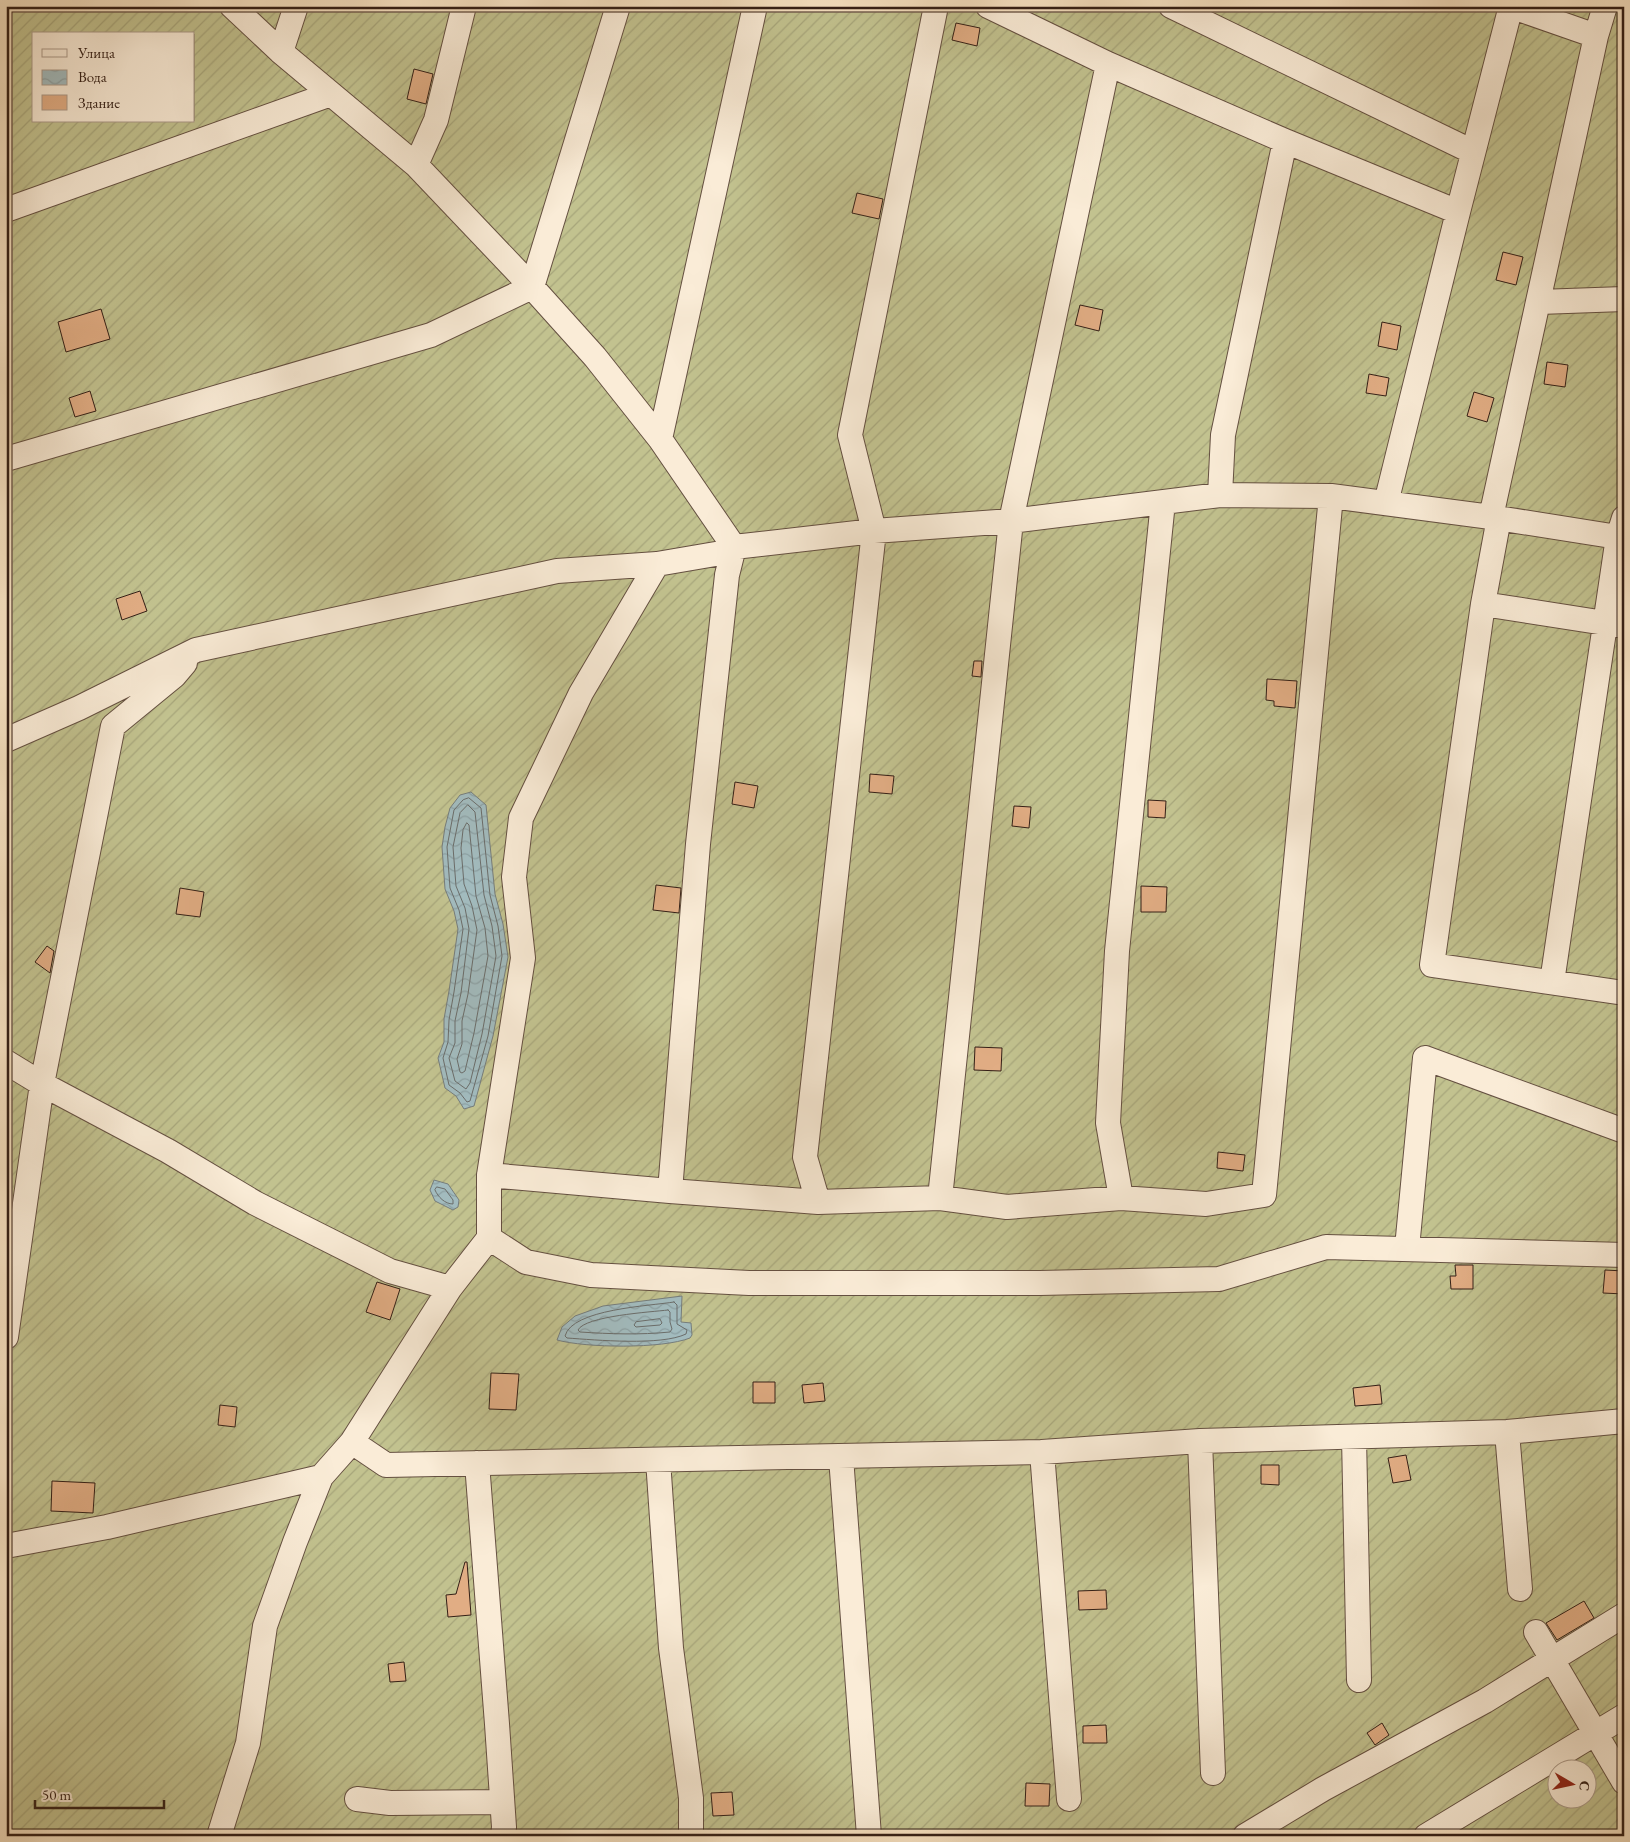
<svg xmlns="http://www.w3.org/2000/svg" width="1630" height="1842" viewBox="0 0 1630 1842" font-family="'EB Garamond',serif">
<defs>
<pattern id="garden-furrows" width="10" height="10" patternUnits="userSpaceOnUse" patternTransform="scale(1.25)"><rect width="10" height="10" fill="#c2c28f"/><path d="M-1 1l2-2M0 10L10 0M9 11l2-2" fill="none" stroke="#a7a67b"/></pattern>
<pattern id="water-waves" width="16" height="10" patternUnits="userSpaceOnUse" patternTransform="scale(1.25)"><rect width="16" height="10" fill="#a2bbbe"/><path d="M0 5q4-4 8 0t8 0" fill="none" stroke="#8ca0a3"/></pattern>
</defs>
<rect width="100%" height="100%" fill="#f7e2c2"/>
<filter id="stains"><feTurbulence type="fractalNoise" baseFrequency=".004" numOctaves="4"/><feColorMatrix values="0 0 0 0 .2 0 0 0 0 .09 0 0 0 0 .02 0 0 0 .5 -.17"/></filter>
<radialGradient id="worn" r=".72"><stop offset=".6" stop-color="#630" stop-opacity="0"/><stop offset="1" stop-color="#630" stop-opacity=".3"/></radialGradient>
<path fill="url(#garden-furrows)" stroke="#7b7052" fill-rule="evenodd" d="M6,6H1624V1836H6ZM34,34H194V121H34ZM1558,1770H1588V1800H1558Z"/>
<path fill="url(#water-waves)" stroke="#767d7b" d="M471,792L486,805L495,894L503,924L508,957L493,1036L474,1106L464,1109L456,1096L445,1088L438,1058L444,1042V1019L449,991L458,929L454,911L445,889L442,847L445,827L450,808L460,795Z
M434,1180L448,1184L459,1200L458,1207L453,1210L435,1201L430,1190Z
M682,1296L681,1322L691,1323L692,1335L690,1338C662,1349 586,1348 557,1340L562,1327L575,1316L603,1306Z"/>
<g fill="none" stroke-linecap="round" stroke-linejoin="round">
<path stroke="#6b6d6a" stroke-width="1" d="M469,798L481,808L490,895L498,926L502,956L488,1036L470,1101L467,1102L460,1093L449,1085L443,1058L448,1042L449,1020L454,992L463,929L459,910L450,888L447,847L454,810L463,800Z
M468,805L475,812L484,895L492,926L496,956L482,1034L470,1083L466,1089L455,1081L449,1058L455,1043V1021L461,993L469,929L465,908L456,886L453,847L460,813Z
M467,823L469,825L476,896L485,928L488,956L474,1033L465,1071L462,1073L460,1072L457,1059L462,1044V1021L468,994L477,930L472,906L464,884L461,848L463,830Z
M437,1187L445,1189L453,1200V1204C445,1204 438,1197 435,1190Z
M674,1302L677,1305V1324L687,1330L686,1334C661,1346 596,1340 567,1338L565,1336C572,1309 650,1306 674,1302Z
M668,1310L670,1312V1322L672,1329L670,1332C640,1335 610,1334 580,1332L578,1330C585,1316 651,1312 668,1310Z
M660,1319L662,1323L660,1325L636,1327L634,1325L636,1322Z"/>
</g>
<path fill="#e1ad84" stroke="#341f16" d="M956,23L980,28L977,46L952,40Z
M414,69L433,74L426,104L407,99Z
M857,193L883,199L879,219L852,213Z
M1503,252L1523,257L1516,285L1496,280Z
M1080,305L1103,310L1099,331L1075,325Z
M101,309L110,339L66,352L58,322Z
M1382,322L1401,326L1397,350L1378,346Z
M1547,362L1568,365L1565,387L1544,384Z
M1369,374L1389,378L1386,396L1366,393Z
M90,391L96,411L75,417L69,398Z
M1474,392L1494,398L1487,422L1467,416Z
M140,591L147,611L122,620L116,599Z
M974,661H982L981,677L972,676Z
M1267,679L1297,681L1295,708L1274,706V701L1266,700Z
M870,774L894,776L892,794L869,792Z
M735,782L758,786L754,808L732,804Z
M1148,800L1166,801L1165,818L1148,817Z
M1014,806L1031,807L1029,828L1012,826Z
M656,885L681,888L679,913L653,910Z
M1141,886L1167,887L1166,912H1141Z
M180,888L204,892L200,917L176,914Z
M47,946L54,951L50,973L35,962Z
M975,1047L1002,1048L1001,1071L974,1070Z
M1218,1152L1245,1155L1243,1171L1217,1168Z
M1455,1265H1473V1289H1451L1450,1276H1456Z
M1605,1270L1624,1271V1294L1603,1293Z
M377,1282L400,1289L390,1320L366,1312Z
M491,1373L519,1374L516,1410L489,1409Z
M753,1382H775V1403H753Z
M823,1383L825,1401L804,1403L802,1385Z
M1380,1385L1382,1404L1355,1406L1353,1388Z
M220,1405L237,1407L235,1427L218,1425Z
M1406,1455L1411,1480L1393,1483L1388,1458Z
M1261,1465H1279V1485L1261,1484Z
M52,1481L95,1483L93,1513L51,1511Z
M465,1562H467L471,1615L448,1617L446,1595L456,1594Z
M1106,1590L1107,1609L1079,1610L1078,1591Z
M1584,1601L1594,1618L1557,1640L1546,1623Z
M404,1662L406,1681L390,1682L388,1664Z
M1382,1723L1389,1735L1375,1745L1367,1733Z
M1106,1725L1107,1743H1083V1726Z
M1026,1783L1050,1784L1049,1806H1025Z
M732,1792L734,1815L713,1816L711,1793Z"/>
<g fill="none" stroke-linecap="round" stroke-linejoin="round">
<g stroke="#655041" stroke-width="26">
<path id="minor" d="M232,6L281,52L416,165L532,287L595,357L660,439L734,547
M988,6L1108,64L1285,141L1458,212
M1171,6L1473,152
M1510,6L1596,36
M281,52L296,6
M416,165L436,120L464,6
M6,210L331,94
M1539,302L1624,299
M660,439L755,6
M6,459L431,335L532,287L618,6
M1220,495L1223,435L1285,141
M1386,503L1458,212L1511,6
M1491,517L1596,36L1605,6
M1499,518L1483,604L1432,965L1624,993
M1483,604L1624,626
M6,740L79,708L196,650L557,571L657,564L733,551L734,547L874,531L1011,521L1220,495L1331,496L1491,517L1624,538
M1552,982L1618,537L1624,518
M6,1062L42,1084L168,1151L255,1203L390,1271L450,1288
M489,1175L670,1191L818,1202L940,1198L1007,1207L1121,1198L1206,1204L1264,1195L1331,496
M670,1191L698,844L727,575L733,551
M940,1198L1011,521L1108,64
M1121,1198L1108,1123L1117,951L1163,502
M818,1202L805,1157L874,531L850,435L936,6
M489,1238L526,1262L591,1275L749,1283H1040L1219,1279L1326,1247L1624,1255
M1407,1248L1425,1058L1624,1131
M6,1337L42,1084L113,726L174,676L185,663
M1507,1432L1520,1589
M1354,1437L1359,1680
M1200,1441L1213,1773
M352,1442L386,1465L1042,1452L1200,1441L1507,1432L1624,1421
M1042,1452L1069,1799
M841,1457L869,1836
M658,1460L671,1648L691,1798V1836
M477,1463L497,1724L504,1827L503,1836
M6,1546L107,1527L321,1477L352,1442L450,1288L489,1238V1175L523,958L514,877L521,818L581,693L657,564
M1536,1632L1624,1782
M357,1799L390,1803L502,1802
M219,1836L248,1743L265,1626L295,1542L321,1477
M1245,1836L1323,1789L1485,1701L1624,1615
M1426,1836L1624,1716"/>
</g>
<use href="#minor" stroke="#faecd7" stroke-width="24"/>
</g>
<rect width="1630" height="1842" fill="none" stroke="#f7e2c2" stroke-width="25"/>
<rect x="8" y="8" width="1615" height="1827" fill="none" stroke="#341f16" stroke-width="2.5"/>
<rect x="12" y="12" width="1605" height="1817" fill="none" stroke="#341f16"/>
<rect x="32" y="32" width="162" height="90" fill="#faecd7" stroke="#ab9a8a"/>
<rect x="42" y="49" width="25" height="8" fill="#faecd7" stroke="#ab9a8a"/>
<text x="78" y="58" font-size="15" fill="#341f16">Улица</text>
<rect x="42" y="70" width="25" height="15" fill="url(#water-waves)" stroke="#ab9a8a"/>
<text x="78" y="82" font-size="15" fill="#341f16">Вода</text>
<rect x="42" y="95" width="25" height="15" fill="#e1ad84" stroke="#ab9a8a"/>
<text x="78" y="108" font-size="15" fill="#341f16">Здание</text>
<g transform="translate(1572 1784) rotate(99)"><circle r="24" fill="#faecd7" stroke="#ab9a8a"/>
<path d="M0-4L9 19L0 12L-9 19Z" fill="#8f2418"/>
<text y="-8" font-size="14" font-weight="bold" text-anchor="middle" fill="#341f16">С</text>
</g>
<path d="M35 1800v8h129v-8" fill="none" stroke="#341f16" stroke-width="2.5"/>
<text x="42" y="1800" font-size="15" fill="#341f16" stroke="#faecd7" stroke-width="4" paint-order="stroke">50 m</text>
<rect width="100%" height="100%" filter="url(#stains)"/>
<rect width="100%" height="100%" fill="url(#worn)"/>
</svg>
